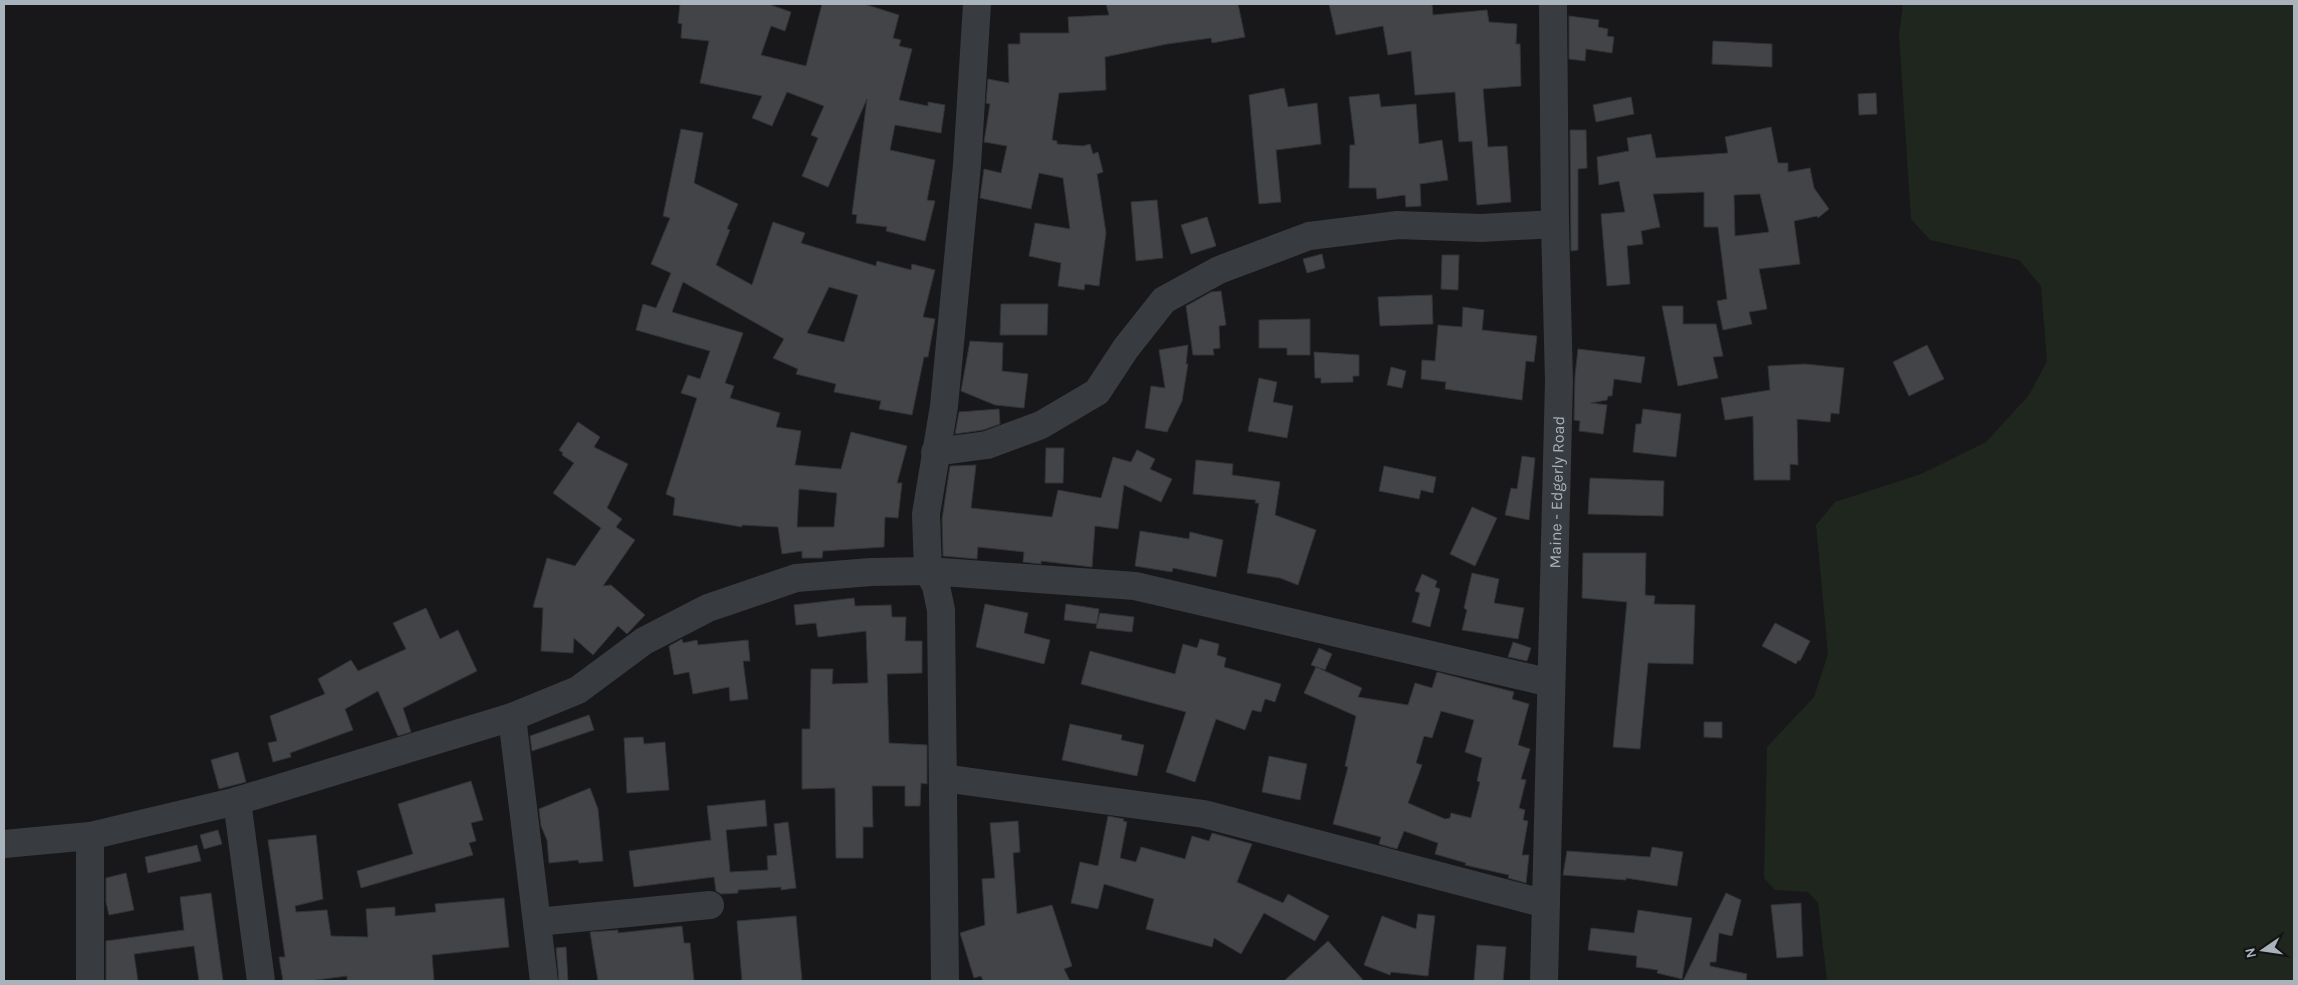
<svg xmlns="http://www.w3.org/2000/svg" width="2298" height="985" viewBox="0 0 2298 985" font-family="Karla,sans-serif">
<rect width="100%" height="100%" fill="#18181a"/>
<path fill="#1e261d" d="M1903,4H2294V981H1827L1818,903L1808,892L1775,890L1764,878L1767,747L1814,697L1828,654L1816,525L1835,502L1921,474L1986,442L2029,395L2047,361L2041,286L2019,260L1930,240L1911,219L1899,35Z"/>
<path fill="#424448" stroke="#323337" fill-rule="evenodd" d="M680,4H768L791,12L785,31L771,26L761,55L806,66L822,4H864L899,15L893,38L901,40L899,46L912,49L899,100L928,106V102L945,105L941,133L895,125L890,150L935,160L927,200L935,201L925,241L886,231L887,227L856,223L857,215L852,214L867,99L828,187L802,176L818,138L811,135L824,106L787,92L772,126L752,118L762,96L700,83L709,41L681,38L682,24L678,23Z
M1106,4H1238L1245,37L1212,43L1211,38L1167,44L1105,57L1106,90L1059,93L1052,140L1057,141V144L1083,146L1090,144L1093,154L1098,152L1103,172L1097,174L1106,233L1099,286L1085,284L1084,290L1058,286L1061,263L1029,256L1035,223L1070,229L1063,178L1039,173L1031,209L980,198L984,169L1001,173L1007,146L984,142L990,104L986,103L988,79L1009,83L1008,44H1020V33H1069L1068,17L1109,15Z
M1329,4H1432L1433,15L1487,10L1489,22L1517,24L1516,44H1520L1521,86L1483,89L1488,147L1507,146L1511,202L1477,205L1472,141L1459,142L1455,92L1415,95L1411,51L1388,55L1383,26L1336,35Z
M1569,16L1599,20L1598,27L1608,29L1607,36L1614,37L1612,53L1586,49L1585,61L1569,59Z
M1713,41L1772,44V67L1712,64Z
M1284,88L1288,107L1317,103L1321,144L1276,150L1281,202L1259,204L1249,95Z
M1876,93L1877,114L1859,115L1858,94Z
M1379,94L1381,107L1416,104L1419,144L1442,140L1448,180L1420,184L1421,206L1406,207L1405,195L1377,199L1376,188H1349L1350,145H1355L1349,97Z
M1631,97L1634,114L1596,122L1593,105Z
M1771,127L1778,163H1788V172L1810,168L1814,188L1829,209L1818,218L1817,216L1794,221L1800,264L1759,269L1767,309L1749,312L1752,324L1723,330L1717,301L1727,299L1718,227H1704V192L1653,194L1660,227L1641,231L1643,244L1627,246L1630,284L1607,286L1601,214L1625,212L1619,181L1599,185L1597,157L1629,151L1627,138L1651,134L1656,158L1728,153L1725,137ZM1760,194L1769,232L1735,236L1734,195Z
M681,129L703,133L694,183L738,204L727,229L730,230L716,265L752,285L773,222L805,233L801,243L876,266L877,261L911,270L912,264L935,270L923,317L935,319L928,357H924L912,415L879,409L881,401L834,392L836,384L796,374L798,369L773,358L784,339L683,282L672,312L743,333L725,383L734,386L730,398L780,413L776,427L801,431L795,465L841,469L851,432L907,446L897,483H902L898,518L885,517L884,547L823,551L822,558H802V551L782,554L778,527L742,525V527L673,515L675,498L666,494L697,398L681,393L688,375L700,379L710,351L636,330L643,304L656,308L671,273L651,264L670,218L663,216ZM829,287L858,295L844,342L807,333ZM799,489L837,493L834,527H797Z
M1570,130H1586L1587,168L1578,169V250L1571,251Z
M1157,200L1163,258L1136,261L1131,202Z
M1207,217L1216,246L1191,254L1181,225Z
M1322,254L1325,268L1307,273L1303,259Z
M1442,255H1459L1458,290L1441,289Z
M1221,291L1226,325L1219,326L1220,348L1213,349L1214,355H1193L1186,306L1211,292Z
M1432,295L1433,324L1380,326L1378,297Z
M1001,304H1048L1047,335H1000Z
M1662,306H1683V324H1716L1723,356L1713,357L1718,378L1678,386Z
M1463,307L1484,310L1482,330L1537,336L1534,362L1526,361L1522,400L1445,389L1446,382L1421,379L1422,360L1435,361L1438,325L1462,327Z
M1310,319V355H1287V348H1259V320Z
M970,341L1003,343L1002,371L1028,374L1024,408L995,405L961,391Z
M1188,345L1186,364H1188L1182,401L1167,432L1145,428L1151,386L1165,388L1159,350Z
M1927,345L1944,379L1909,396L1893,362Z
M1578,349L1645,357L1641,383L1614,379L1612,396H1608L1607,400L1591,403L1607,405L1603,434L1579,431L1580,421L1574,420L1575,376Z
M1314,352L1359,355V376H1353V382L1321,383V378H1315Z
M1805,364L1844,368L1839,414L1831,413L1830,422L1797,419L1798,465L1790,464V480H1754L1753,416L1725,420L1721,398L1770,390L1768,366Z
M1391,367L1406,371L1402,388L1387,385Z
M1259,378L1277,382L1273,402L1293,406L1287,438L1248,431Z
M999,409L1000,424L983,430L955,434L959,412Z
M1643,409L1681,414L1676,457L1633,452L1636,424H1641Z
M578,422L600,437L594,447L628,464L607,508L622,519L616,527L635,540L603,586L611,585L645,615L627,634L618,626L593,655L574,638L573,653L541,651L543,608L533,607L547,558L575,566L601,528L553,493L574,463L562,455L563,453L559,450Z
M1046,448H1064L1063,483H1045Z
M1137,450L1155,459L1150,469L1172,479L1161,502L1124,485L1118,529L1095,526L1092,567L1041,561V564L1023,562L1024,552L978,547L977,559L943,556L942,519L950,466L976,465L971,508L1052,517L1058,490L1101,498L1113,457L1131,462Z
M1522,456L1535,458L1529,520L1505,515L1511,488L1517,489Z
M1196,460L1233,464L1232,475L1280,482L1275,515L1316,530L1298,585L1280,578L1247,573L1259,503H1255L1256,500L1193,494Z
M1384,466L1436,477L1433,493L1421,490L1419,499L1379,491Z
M1590,478L1664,481L1663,516L1588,514Z
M1472,507L1497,518L1475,566L1450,554Z
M1140,531L1189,539L1190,532L1223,540L1216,577L1173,568L1172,572L1135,566Z
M1583,553H1646L1645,595L1655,596L1654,604L1695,605L1693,664L1648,663L1640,749L1613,747L1627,602L1582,598Z
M1472,573L1499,579L1494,603L1524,608L1518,639L1462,630L1467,610L1464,608Z
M1422,574L1437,581L1435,587L1440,589L1430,627L1412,622L1420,593L1415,591Z
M854,598L855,606L891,605L892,617H906L905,641H922V673L887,674L889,743L927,745V784L921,783L920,806H905V786H872L873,827H863V858H836L835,788L802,789V729H810L811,669H833L832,684L868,683L866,631L818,637L816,623L796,625L794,605Z
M985,604L1028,613L1024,633L1050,640L1044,664L976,647Z
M1066,604L1099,609L1097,624L1064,620Z
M426,608L440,639L458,630L477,671L403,708L411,732L398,736L378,691L345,709L353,730L290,753L291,757L273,762L268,743L277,741L270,716L325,694L318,679L351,660L358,671L406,649L393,623Z
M1100,613L1134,617L1132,632L1096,628Z
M1775,623L1810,641L1800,661L1798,660L1796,664L1762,646Z
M682,639L683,643L697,640L698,645L748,640L750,661H743L748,699L730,701L729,687L693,694L689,672L674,675L669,646Z
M1200,639L1219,644L1217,655L1226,658L1224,667L1281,684L1275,702L1265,699L1261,712L1252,710L1245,730L1216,719L1195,782L1166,772L1186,712L1081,684L1090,651L1175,674L1183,644L1197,648Z
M1513,642L1531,648L1527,661L1508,657Z
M1319,648L1332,654L1325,670L1311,665Z
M1316,667L1362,688L1358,697L1408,705L1415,683L1432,688L1437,672L1514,692L1512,699L1529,704L1518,745L1530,749L1521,779L1526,780L1519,808L1525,810L1523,820L1528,821L1522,855H1529L1526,883L1508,878L1509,875L1465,865L1466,863L1435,854L1438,843L1404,831L1397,849L1379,844L1381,837L1333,824L1348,767L1345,766L1356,716L1304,693ZM1441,711L1474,720L1465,752L1482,758L1477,781L1480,782L1471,818L1451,813L1450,818L1445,819L1408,803L1422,765L1416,763L1424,736L1432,738Z
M589,715L594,730L532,751L530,736Z
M1704,722H1722V738L1704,737Z
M1070,724L1122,735L1121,740L1144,745L1137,776L1062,760Z
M643,737L644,744L665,742L669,790L627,793L624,738Z
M238,752L246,782L219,789L211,760Z
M1269,756L1307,764L1300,800L1262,792Z
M471,781L483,820L471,823L476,841L469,843L473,855L361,888L357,871L413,854L398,804Z
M590,788L598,809L603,861L579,863L578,860L549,863L547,840L541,826L539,809Z
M765,800L767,826L726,830L730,872L768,870L767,856L777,855L774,824L788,822L796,888L781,890V887L738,890V893L721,894L716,891L714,877L634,887L629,851L711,840L707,806Z
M1108,816L1124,819L1123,821L1127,822L1120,858L1136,862L1141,847L1185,859L1192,836L1209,841L1212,833L1252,844L1237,882L1283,903L1288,894L1329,916L1315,941L1264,913L1241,954L1214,938L1212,947L1146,929L1154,899L1104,884L1098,909L1071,903L1080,862L1098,866Z
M1018,821L1020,852L1013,853L1017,914L1052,905L1072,966L1064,969L1070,981H983L981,976L974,978L960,933L985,925L982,879L995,878L990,823Z
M218,830L222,844L204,849L200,835Z
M316,835L323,899L295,906L296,912L327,910L331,936L368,937L366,909L395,907V916L436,912L435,904L504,898L509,947L432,955L434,981H347V976L309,981H283L279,957H285L268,840Z
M197,845L201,861L148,873L145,857Z
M1652,847L1683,852L1677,886L1626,878V880L1563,875L1567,851L1650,857Z
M126,873L134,910L109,915L106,902V878Z
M211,893L223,981H199L194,946L134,954L138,981H106V941L184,930L180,897Z
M1726,893L1741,900L1732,936L1719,933L1716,962H1710V966L1747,974L1746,981H1683Z
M1801,903L1803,956L1777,958L1771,905Z
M1638,910L1692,918L1682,979L1657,973L1658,970L1636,967L1637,956L1588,950L1591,928L1634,933Z
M1418,914L1435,916L1428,976L1391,972L1390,975L1364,965L1382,916L1416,929Z
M796,916L802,981H742L737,921Z
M682,926L684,943H690L694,981H598L590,932L618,930V933Z
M1328,941L1364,981H1284Z
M1477,945L1506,947L1503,981H1474Z
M566,947L568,981H559L556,948Z"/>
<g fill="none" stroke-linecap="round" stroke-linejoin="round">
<g stroke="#383b40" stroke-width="28">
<path d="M935,452L987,445L1041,425L1097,392L1126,348L1164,300L1219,270L1309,236L1398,225L1481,228L1555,224"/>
<path d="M512,717L544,981"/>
<path d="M943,778L1204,814L1546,904"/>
<path d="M237,801L261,981"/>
<path d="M90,836V981"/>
<path d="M4,844L90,836L237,801L512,717L578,690L644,641L708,608L796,578L871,572L928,571L1135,586L1551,683"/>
<path d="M537,922L710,905"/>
<path d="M945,981L941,610L936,586L928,571L926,514L944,406L967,165L977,4"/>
<path id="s1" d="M1544,981L1559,381L1555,224L1553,4"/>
</g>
</g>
<g text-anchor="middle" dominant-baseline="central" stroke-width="5" stroke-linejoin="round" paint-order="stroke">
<g font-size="16" fill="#a9b3bb" stroke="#131315">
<text stroke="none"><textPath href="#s1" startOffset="489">Maine - Edgerly Road</textPath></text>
</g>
</g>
<rect width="2298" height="985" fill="none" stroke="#a9b3bb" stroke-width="10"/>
<g transform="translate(2263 950) rotate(257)" stroke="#131315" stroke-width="4" paint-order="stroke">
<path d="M0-4L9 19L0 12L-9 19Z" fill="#a9b3bb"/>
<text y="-8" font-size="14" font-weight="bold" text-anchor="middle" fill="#a9b3bb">N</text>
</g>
</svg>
